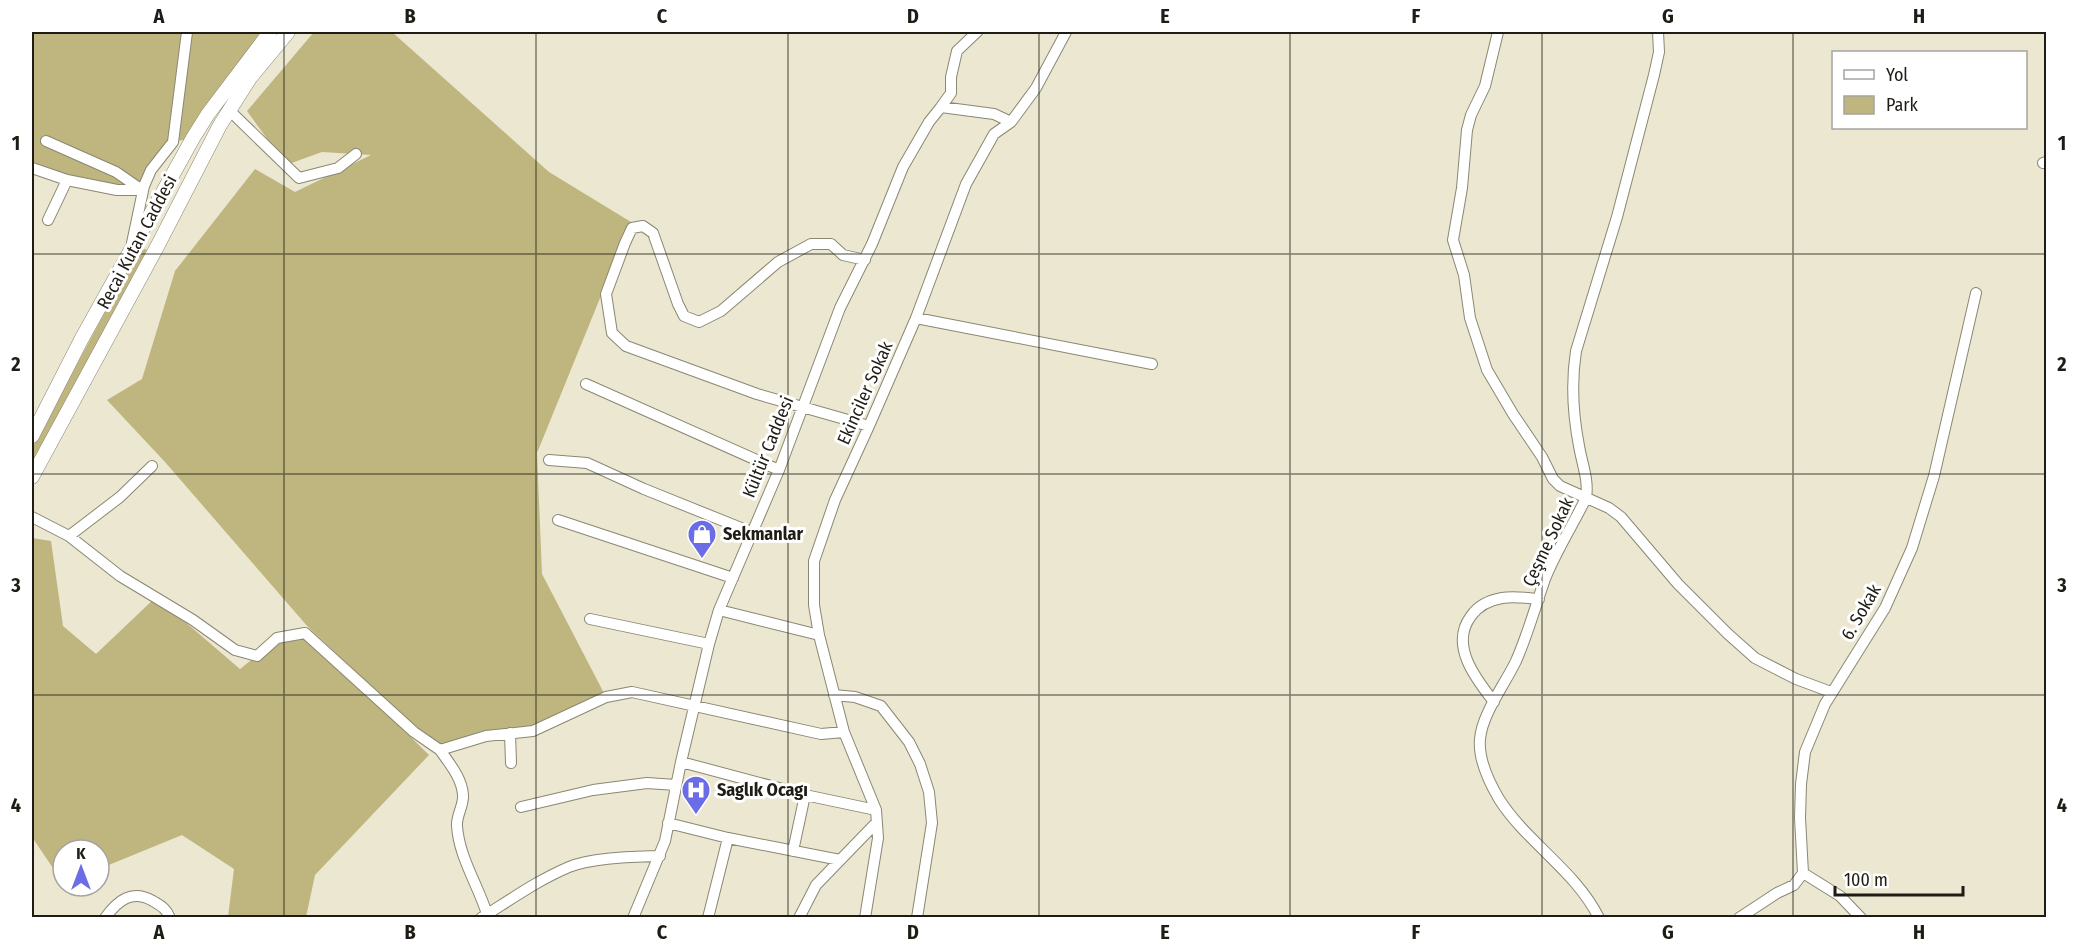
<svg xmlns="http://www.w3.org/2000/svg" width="2078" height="949" viewBox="0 0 2078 949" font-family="'Fira Sans Condensed',sans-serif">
<rect width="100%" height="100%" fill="#ebe7d1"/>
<path fill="#bfb57e" d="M32,32H271L193,138L173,142L143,190L32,168Z
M314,32H392L549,172L631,222L537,453L542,574L606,697L533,731L440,750L308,627L165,462L107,400L142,379L175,271L255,169L295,192L371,155L322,152L286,165L247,111Z
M140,247L147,250L32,465V448Z
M32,538L51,541L63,626L96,654L156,597L240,669L269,646L305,633L429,755L315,875L306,917H228L234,869L182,835L99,869V850H63V883L32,837Z"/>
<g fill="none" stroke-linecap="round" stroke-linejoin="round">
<g stroke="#8a8773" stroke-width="12">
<path id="minor" d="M1498,32L1485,86L1471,115L1467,130L1462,188L1453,240L1464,275L1470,318L1487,370L1513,414L1542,457L1553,479L1560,486L1609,508L1621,517L1678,584L1728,634L1755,658L1796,679L1831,692
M941,107L951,93V77L957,51L977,32
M229,110L299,178L338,168L356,154
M46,141L116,172L142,190
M2043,163L2046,162
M32,168L67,180
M48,220L67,180L117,190H143
M132,243L144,186L151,170L173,142L187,32
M865,260L843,255L831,244H811L778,262L721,311L699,322L684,316L678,304L653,233L643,226L632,228L625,243L606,294L612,333L626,346L757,394L869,426
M916,318L1152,364
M586,384L779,470
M549,460L587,463L644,489L751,532
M32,517L69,536L120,576L193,620L235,650L257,656L277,638L305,633L414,732L440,750L486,736L533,731L606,697L632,692L821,734L844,732
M558,520L733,578
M69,536L120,497L152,466
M719,610L819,635
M590,619L709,644
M834,695L855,697L881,706L909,742L920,764L929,792L932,823L917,918
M1494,702C1476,679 1449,645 1471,616C1478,606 1490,600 1502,598C1514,596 1527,598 1539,599
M510,733L511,763
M440,750C449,763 462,778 463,795C464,805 456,816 457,826C459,857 478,885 487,914
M681,762L805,795L876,810
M521,807L593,790L647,783L676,785
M668,823L728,838L840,860
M793,851L805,795
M105,918C118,900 132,889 153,901C161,906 166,908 170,918
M481,918C510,900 538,880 569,867C593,857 634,857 660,856
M633,918L665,841L681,762L709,644L719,610L779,470L840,308L872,244L903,167L929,122L941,107L994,114L1011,122
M708,918L728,838
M799,918L816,885L877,822
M865,918L878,838L876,810L844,732L819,635L814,605V561L835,500L869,426L916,318L966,184L994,134L1011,122L1036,88L1066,32
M1599,918C1575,870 1527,843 1499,799C1489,782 1478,760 1480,739C1482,714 1505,684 1516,661C1528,634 1535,607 1545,579C1556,551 1573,525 1586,498C1589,480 1582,464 1579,446C1573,415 1571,383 1576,351L1617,217L1654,75L1659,52L1658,32
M1739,918L1777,893L1794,885L1803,873
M1861,918L1840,896L1803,873L1800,818L1801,784L1805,752L1825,704L1885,608L1912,548L1934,476L1976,293"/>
</g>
<g stroke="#8a8773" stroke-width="15">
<path id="major" d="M32,436L81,340L193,138L208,114L270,32
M32,477L158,245L220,125L250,78L288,32"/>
</g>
<use href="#minor" stroke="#fff" stroke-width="10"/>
<use href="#major" stroke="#fff" stroke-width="14"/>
</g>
<path fill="none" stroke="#1e1c14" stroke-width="1.5" stroke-opacity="0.55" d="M284,32V918M536,32V918M788,32V918M1039,32V918M1290,32V918M1542,32V918M1793,32V918M32,254H2046M32,474H2046M32,695H2046"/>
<defs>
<g id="shop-pin" transform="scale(1.5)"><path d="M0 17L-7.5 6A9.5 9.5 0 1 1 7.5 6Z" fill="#6b6de6" stroke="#fff"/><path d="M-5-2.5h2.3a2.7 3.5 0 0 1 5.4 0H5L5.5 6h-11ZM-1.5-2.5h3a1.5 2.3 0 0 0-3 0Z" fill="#fff"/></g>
<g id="hospital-pin" transform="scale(1.5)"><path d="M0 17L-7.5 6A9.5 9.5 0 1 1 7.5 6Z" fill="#6b6de6" stroke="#fff"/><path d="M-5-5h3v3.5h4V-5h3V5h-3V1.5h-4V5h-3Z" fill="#fff"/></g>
</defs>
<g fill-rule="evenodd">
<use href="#shop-pin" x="702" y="534"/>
<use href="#hospital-pin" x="696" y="790"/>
</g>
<g text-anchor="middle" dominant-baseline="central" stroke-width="6" stroke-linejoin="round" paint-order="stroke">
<g font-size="18" fill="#1e1c14" stroke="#fff">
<text transform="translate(137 242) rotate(-62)">Recai Kutan Caddesi</text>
<text transform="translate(865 393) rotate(-66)">Ekinciler Sokak</text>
<text transform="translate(768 447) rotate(-68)">Kültür Caddesi</text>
<text transform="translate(1548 542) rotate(-65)">Çeşme Sokak</text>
<text transform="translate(1861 612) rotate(-60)">6. Sokak</text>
</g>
<g font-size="18" font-weight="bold" fill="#1e1c14" stroke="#fff" text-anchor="start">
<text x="723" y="534">Sekmanlar</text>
<text x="717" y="790">Saglık Ocagı</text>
</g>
</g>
<rect width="2078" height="949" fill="none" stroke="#ffffff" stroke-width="66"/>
<rect x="1832" y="51" width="195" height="78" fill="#ffffff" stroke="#a5a4a1" stroke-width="1.5"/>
<rect x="1844" y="70" width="30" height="9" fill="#ffffff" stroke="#a5a4a1" stroke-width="1.5"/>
<text x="1886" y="81" font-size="18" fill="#1e1c14">Yol</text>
<rect x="1844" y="96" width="30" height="18" fill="#bfb57e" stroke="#a5a4a1" stroke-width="1.5"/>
<text x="1886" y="111" font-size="18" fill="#1e1c14">Park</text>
<g transform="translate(81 868)"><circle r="28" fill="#ffffff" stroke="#a5a4a1" stroke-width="1.5"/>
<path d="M0-4.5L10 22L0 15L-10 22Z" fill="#6b6de6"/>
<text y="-9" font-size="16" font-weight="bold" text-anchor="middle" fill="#1e1c14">K</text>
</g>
<path d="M1835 886v9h128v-9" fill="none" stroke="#1e1c14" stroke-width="3"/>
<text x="1844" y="886" font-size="18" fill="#1e1c14" stroke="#ffffff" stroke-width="4.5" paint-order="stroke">100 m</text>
<rect x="33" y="33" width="2012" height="883" fill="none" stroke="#1e1c14" stroke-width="2"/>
<g font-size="20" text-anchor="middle" font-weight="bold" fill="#1e1c14">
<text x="159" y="23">A</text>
<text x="410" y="23">B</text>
<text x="662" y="23">C</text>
<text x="913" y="23">D</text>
<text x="1165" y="23">E</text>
<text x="1416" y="23">F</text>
<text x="1668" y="23">G</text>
<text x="1919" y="23">H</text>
<text x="16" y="150">1</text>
<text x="2062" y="150">1</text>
<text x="16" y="371">2</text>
<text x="2062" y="371">2</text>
<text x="16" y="592">3</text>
<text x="2062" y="592">3</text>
<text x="16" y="812">4</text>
<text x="2062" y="812">4</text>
<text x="159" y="939">A</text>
<text x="410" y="939">B</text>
<text x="662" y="939">C</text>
<text x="913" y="939">D</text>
<text x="1165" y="939">E</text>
<text x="1416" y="939">F</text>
<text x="1668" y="939">G</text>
<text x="1919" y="939">H</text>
</g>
</svg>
